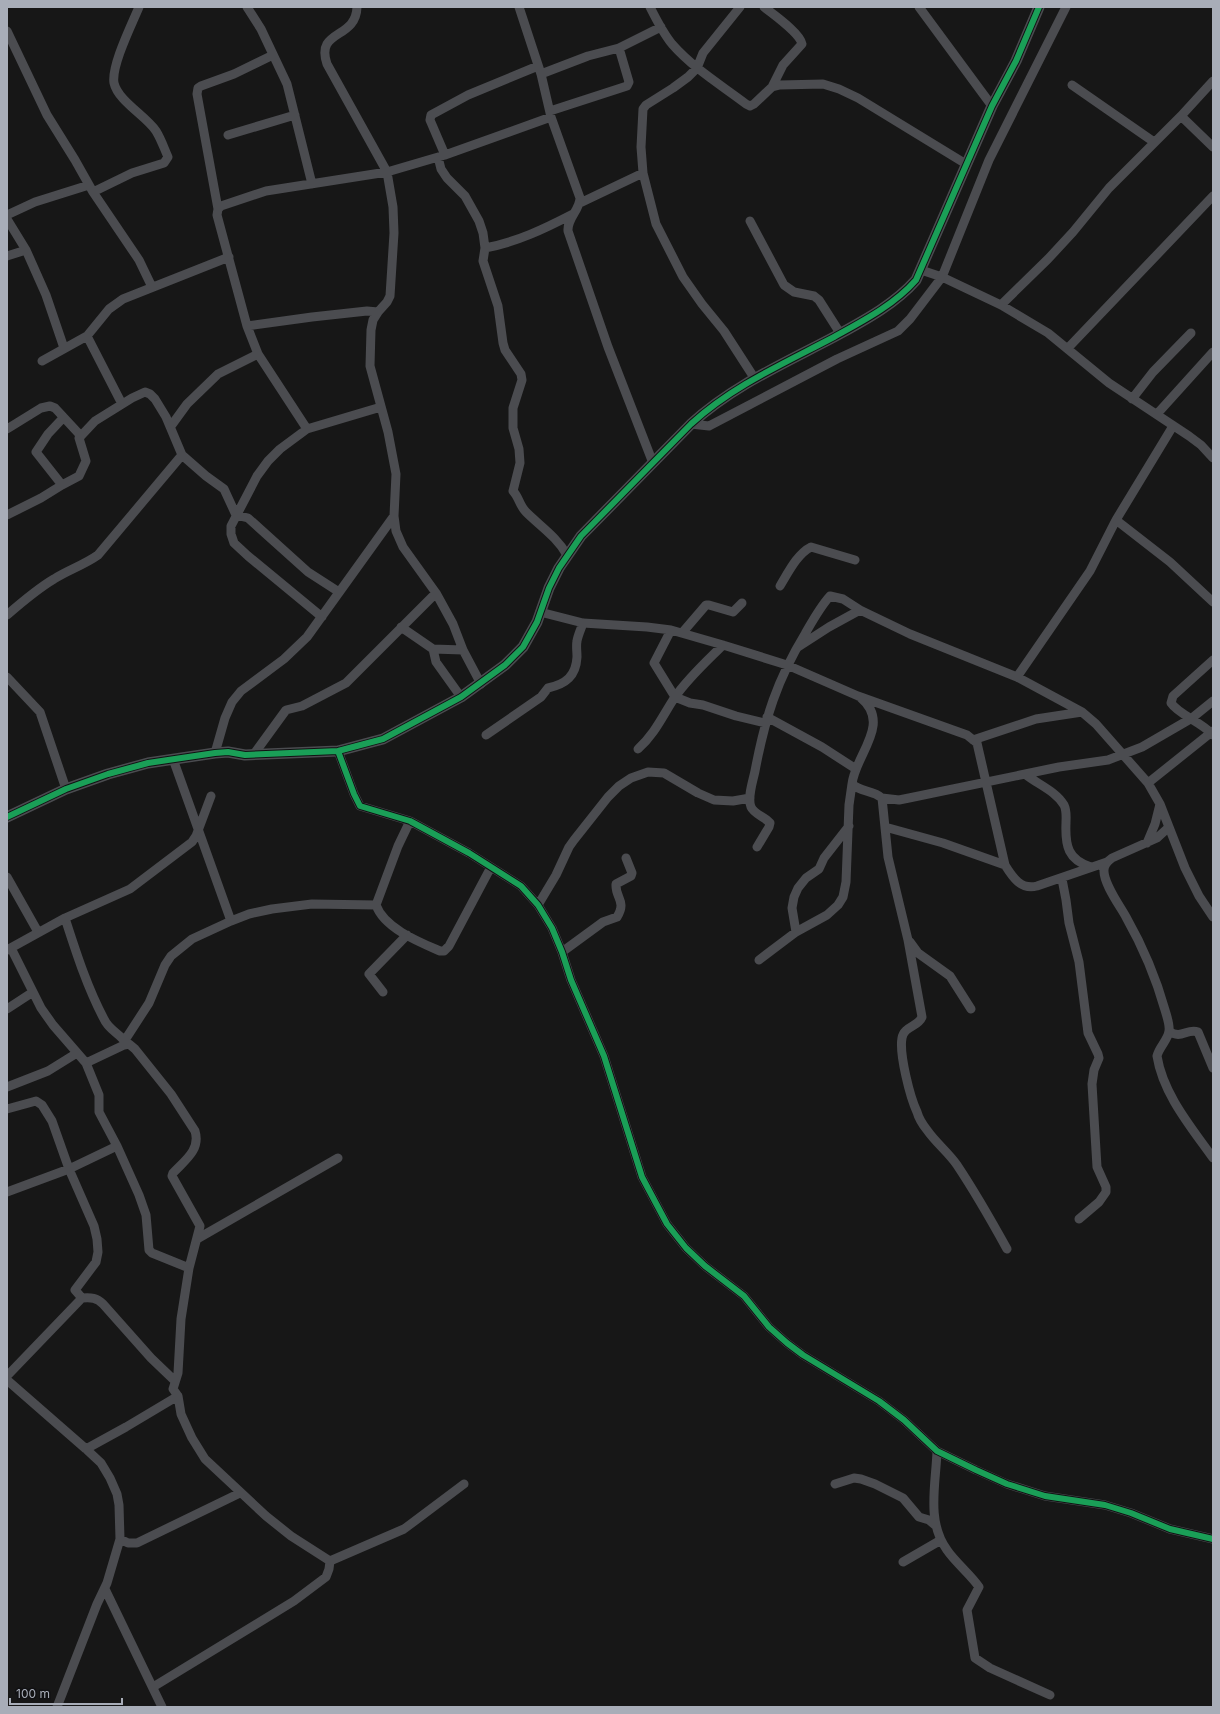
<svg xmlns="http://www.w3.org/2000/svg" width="1220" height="1714" viewBox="0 0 1220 1714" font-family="Inter,sans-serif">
<rect width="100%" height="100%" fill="#171717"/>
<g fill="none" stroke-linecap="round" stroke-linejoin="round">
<path stroke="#4b4c50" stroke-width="9" d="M247,7L261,29L287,84L312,184
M357,7C356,40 315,29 327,64L387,172L393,207L394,233L390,296L387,302L378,312L373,320L371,330L370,366L388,432L396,474L394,516L396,531L403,547L436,593L453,624L463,650L481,684
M519,7L541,74L551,117L580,198C580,210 567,218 568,231L608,347L653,463
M650,7C656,19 663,33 672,44C693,68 721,85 746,104L750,106L754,104L772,87L780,85L823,84L839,89L858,98L966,164
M740,7L703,53L697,68L688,77L673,88L646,105L643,109L641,147L643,173L656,224L683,277L702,304L724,331L755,379
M764,7C774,15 800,33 802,44L783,65L772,87
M919,7L992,106
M7,31L47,115L75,160L93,192L139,260L152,287
M541,74L588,56L619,48L661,27
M1072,85L1154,142
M550,111L627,86L629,82L619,48
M1181,116L1213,147
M228,135L295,115
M445,155L430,120L431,115L468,95L538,66
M438,157L441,169L447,178L465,196L479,221L483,233L485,248L483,261L498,306L503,343L505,350L521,374L522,380L513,408V428L519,449L520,463L513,491C519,497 519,505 526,512C540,526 557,537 567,555
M93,192L132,173L164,163L168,157C164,148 161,139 156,131C146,116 118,101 114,83C111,66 132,24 139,7
M580,203L643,173
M218,209L197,94L198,88L201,86L234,74L273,55
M7,215L35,202L89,185
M7,219L26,250L46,295L64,348
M750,221L784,285L794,292L814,296L819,300L840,333
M485,248C517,242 544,229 573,214
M7,256L26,250
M921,270L942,277L1001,305L1048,333L1109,383L1189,436L1201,445L1213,458
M1001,305L1048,259L1073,232L1109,188L1181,116L1213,81
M247,326L312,317L367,311L378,312
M87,336L122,404
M1068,348L1213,196
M42,361L87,336L109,309L123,299L229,257
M1132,399L1153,372L1191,333
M1157,414L1213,352
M691,424L709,426L837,359L898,331L910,319L942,277L989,160L1066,7
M171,426L187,404L218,374L258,354
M7,429L41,408L50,406L55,408L81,436
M307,429L258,354L247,326L217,215L218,209L221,206L266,191L387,172L445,155L551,117
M62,485L36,452L48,434L63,418
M7,515L41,498L62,485L79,476L86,461L79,438L95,421L132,398L145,392L150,394L155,399L166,417L182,455L206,476L224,489L236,515L248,518L308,572L339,592
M1116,520L1170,562L1213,602
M780,586C788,573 797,554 811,547L855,560
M540,612L583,623L647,627L671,630L723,645L787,665L858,696L967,735L977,743L1005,865C1013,878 1021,890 1037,886L1107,862
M7,615C22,602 37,589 54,579C68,570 84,565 98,555L182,455
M322,617L248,556L234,543L231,534V526L257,476L268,461L280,449L307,429L381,407
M401,627L433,649L436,662L461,697
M671,630L654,663L675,697L690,703L703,705L736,716L765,723
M682,633L706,605H709L733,612L742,603
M798,647L829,627L860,610
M433,649L463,650
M1213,660L1173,696L1171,703C1179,715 1202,722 1213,735
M7,677L40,712L66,789
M1017,677L1090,571L1116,520L1173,426
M861,698C892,724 855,755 852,784C860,792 873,790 882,798L888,857L908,940L922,1017C918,1027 904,1026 902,1038C899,1054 910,1097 917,1112C919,1119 923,1125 927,1130C936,1143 948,1152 957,1165C975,1192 991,1220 1007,1249
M767,717L822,747L856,769
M486,735L541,697L548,688C566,684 576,676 577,657C577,651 576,646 577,641C578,635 581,629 583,623
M973,740L1036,719L1082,712
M638,749C655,734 663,715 675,697C689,677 707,661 723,645
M338,751L354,794L360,806L410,821L469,853L521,886L538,905L552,928L562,952L571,980L604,1056L642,1177L667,1224L686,1248L705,1266L744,1296L769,1327L787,1343L803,1355L879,1401L904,1420L937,1451L976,1470L1007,1484L1045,1496L1105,1505L1131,1513L1170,1529L1213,1539
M215,753L225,718L232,702L241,691L284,659L307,637L394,516
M254,754L286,710L302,706L346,683L436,593
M173,759L231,921
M1025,774C1037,784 1056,791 1064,805C1067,811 1066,817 1066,823C1065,846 1068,860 1091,867
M1148,783L1213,731
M882,798L899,800L909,798L1059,767L1108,760L1142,747L1192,718L1213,701
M410,821L398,846L376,905C384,928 419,942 440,951H444L449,946L491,867
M885,827L943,843L1005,865
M1169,827L1157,838L1112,858C1108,861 1104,864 1104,870C1103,883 1120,906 1126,917C1143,947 1156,978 1165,1010C1167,1017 1170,1025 1169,1031C1168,1040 1159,1047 1157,1056C1163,1094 1191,1127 1213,1158
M1147,843L1155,824L1160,804
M757,847L769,827L770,823C765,817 754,814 751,807C747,798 753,781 755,771C765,718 777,680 805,634C813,620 820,607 830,596L843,599L860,610L910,634L1017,677L1082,712L1096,724L1148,783L1160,804L1185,868L1199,896L1213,917
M7,877L38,932
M1062,879L1066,900L1069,923L1079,962L1088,1033L1098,1054L1099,1058L1094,1070L1092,1084L1097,1167L1106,1187V1192L1099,1202L1079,1219
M538,905L556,875L569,847L574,840L608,797L619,786L631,778L648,772L664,773L698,793L714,800L733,801L750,798
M65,918C76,952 87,987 104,1019C109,1031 122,1034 126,1044
M796,932L792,908L794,897L798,888L806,878L819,869L824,858L849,826
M910,942L918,953L950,976L971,1009
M11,948L41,1008L53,1025L86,1063L99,1095V1112L117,1146L139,1195L146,1215L149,1250L152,1253L189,1268
M7,950L65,918L130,889L192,842L196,836L211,796
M562,952L603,922L617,917C627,901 615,898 616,884L631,876L632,873L626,858
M759,960L796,932L827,915L838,905L843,897L846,882L849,805L852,784
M383,992L369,974L407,935
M7,1009L33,992
M1169,1031C1181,1040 1187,1028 1198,1032L1213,1068
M125,1040L149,1003L165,965L171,956L192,939L231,921L249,914L272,909L312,904L376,905
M86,1063L124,1045L129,1044L135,1049L171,1094L195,1131C201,1150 184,1161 173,1173L172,1176L200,1226L189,1268L181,1319L178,1373L173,1389L178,1396L126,1427L86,1449
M7,1087L48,1071L77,1053
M7,1109L36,1101L42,1105L52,1121L69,1169L94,1226L97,1239L98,1252L96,1262L75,1290L82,1298
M7,1192L69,1169L117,1146
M197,1239L338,1158
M7,1376L82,1298C91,1297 97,1298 103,1304L151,1358L175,1381
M7,1380L86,1449L101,1463L110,1478L117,1494L119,1505L120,1539L107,1583L97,1604L57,1707
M178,1396L181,1414L192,1438L205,1459L266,1516L291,1536L330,1561
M937,1451C936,1484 926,1521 947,1550C955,1562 972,1576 979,1587L967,1610L975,1658L990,1668L1050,1695
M835,1484L854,1478L861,1479L875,1484L903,1498L919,1517L929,1520L935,1525
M120,1539L128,1543H137L240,1493
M903,1562L941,1540
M105,1589L162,1707
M153,1687L294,1601L326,1577L329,1569L330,1561L404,1529L464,1484"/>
<path stroke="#4b4c50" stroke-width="11" d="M7,817L66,789L108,774L148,763L215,753L228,752L245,755L338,751L383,739L461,697L505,665L523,647L537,622L549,588L559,568L581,536L691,424C732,386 785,363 834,337C863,321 894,305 916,280L992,106L1016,61L1039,7"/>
<g stroke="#111113" stroke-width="8">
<path id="cycleway" d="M338,751L354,794L360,806L410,821L469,853L521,886L538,905L552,928L562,952L571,980L604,1056L642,1177L667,1224L686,1248L705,1266L744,1296L769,1327L787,1343L803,1355L879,1401L904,1420L937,1451L976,1470L1007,1484L1045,1496L1105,1505L1131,1513L1170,1529L1213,1539
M7,817L66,789L108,774L148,763L215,753L228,752L245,755L338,751L383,739L461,697L505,665L523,647L537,622L549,588L559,568L581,536L691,424C732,386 785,363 834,337C863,321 894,305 916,280L992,106L1016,61L1039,7"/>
</g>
<use href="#cycleway" stroke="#1a9f57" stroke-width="6"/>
</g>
<rect width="1220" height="1714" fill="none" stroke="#a8adb8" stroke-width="16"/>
<path d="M10 1698v6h112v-6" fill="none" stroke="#a8adb8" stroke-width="2"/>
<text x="16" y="1698" font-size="12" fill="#a8adb8" stroke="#111113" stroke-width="3" paint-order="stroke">100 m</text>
</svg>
